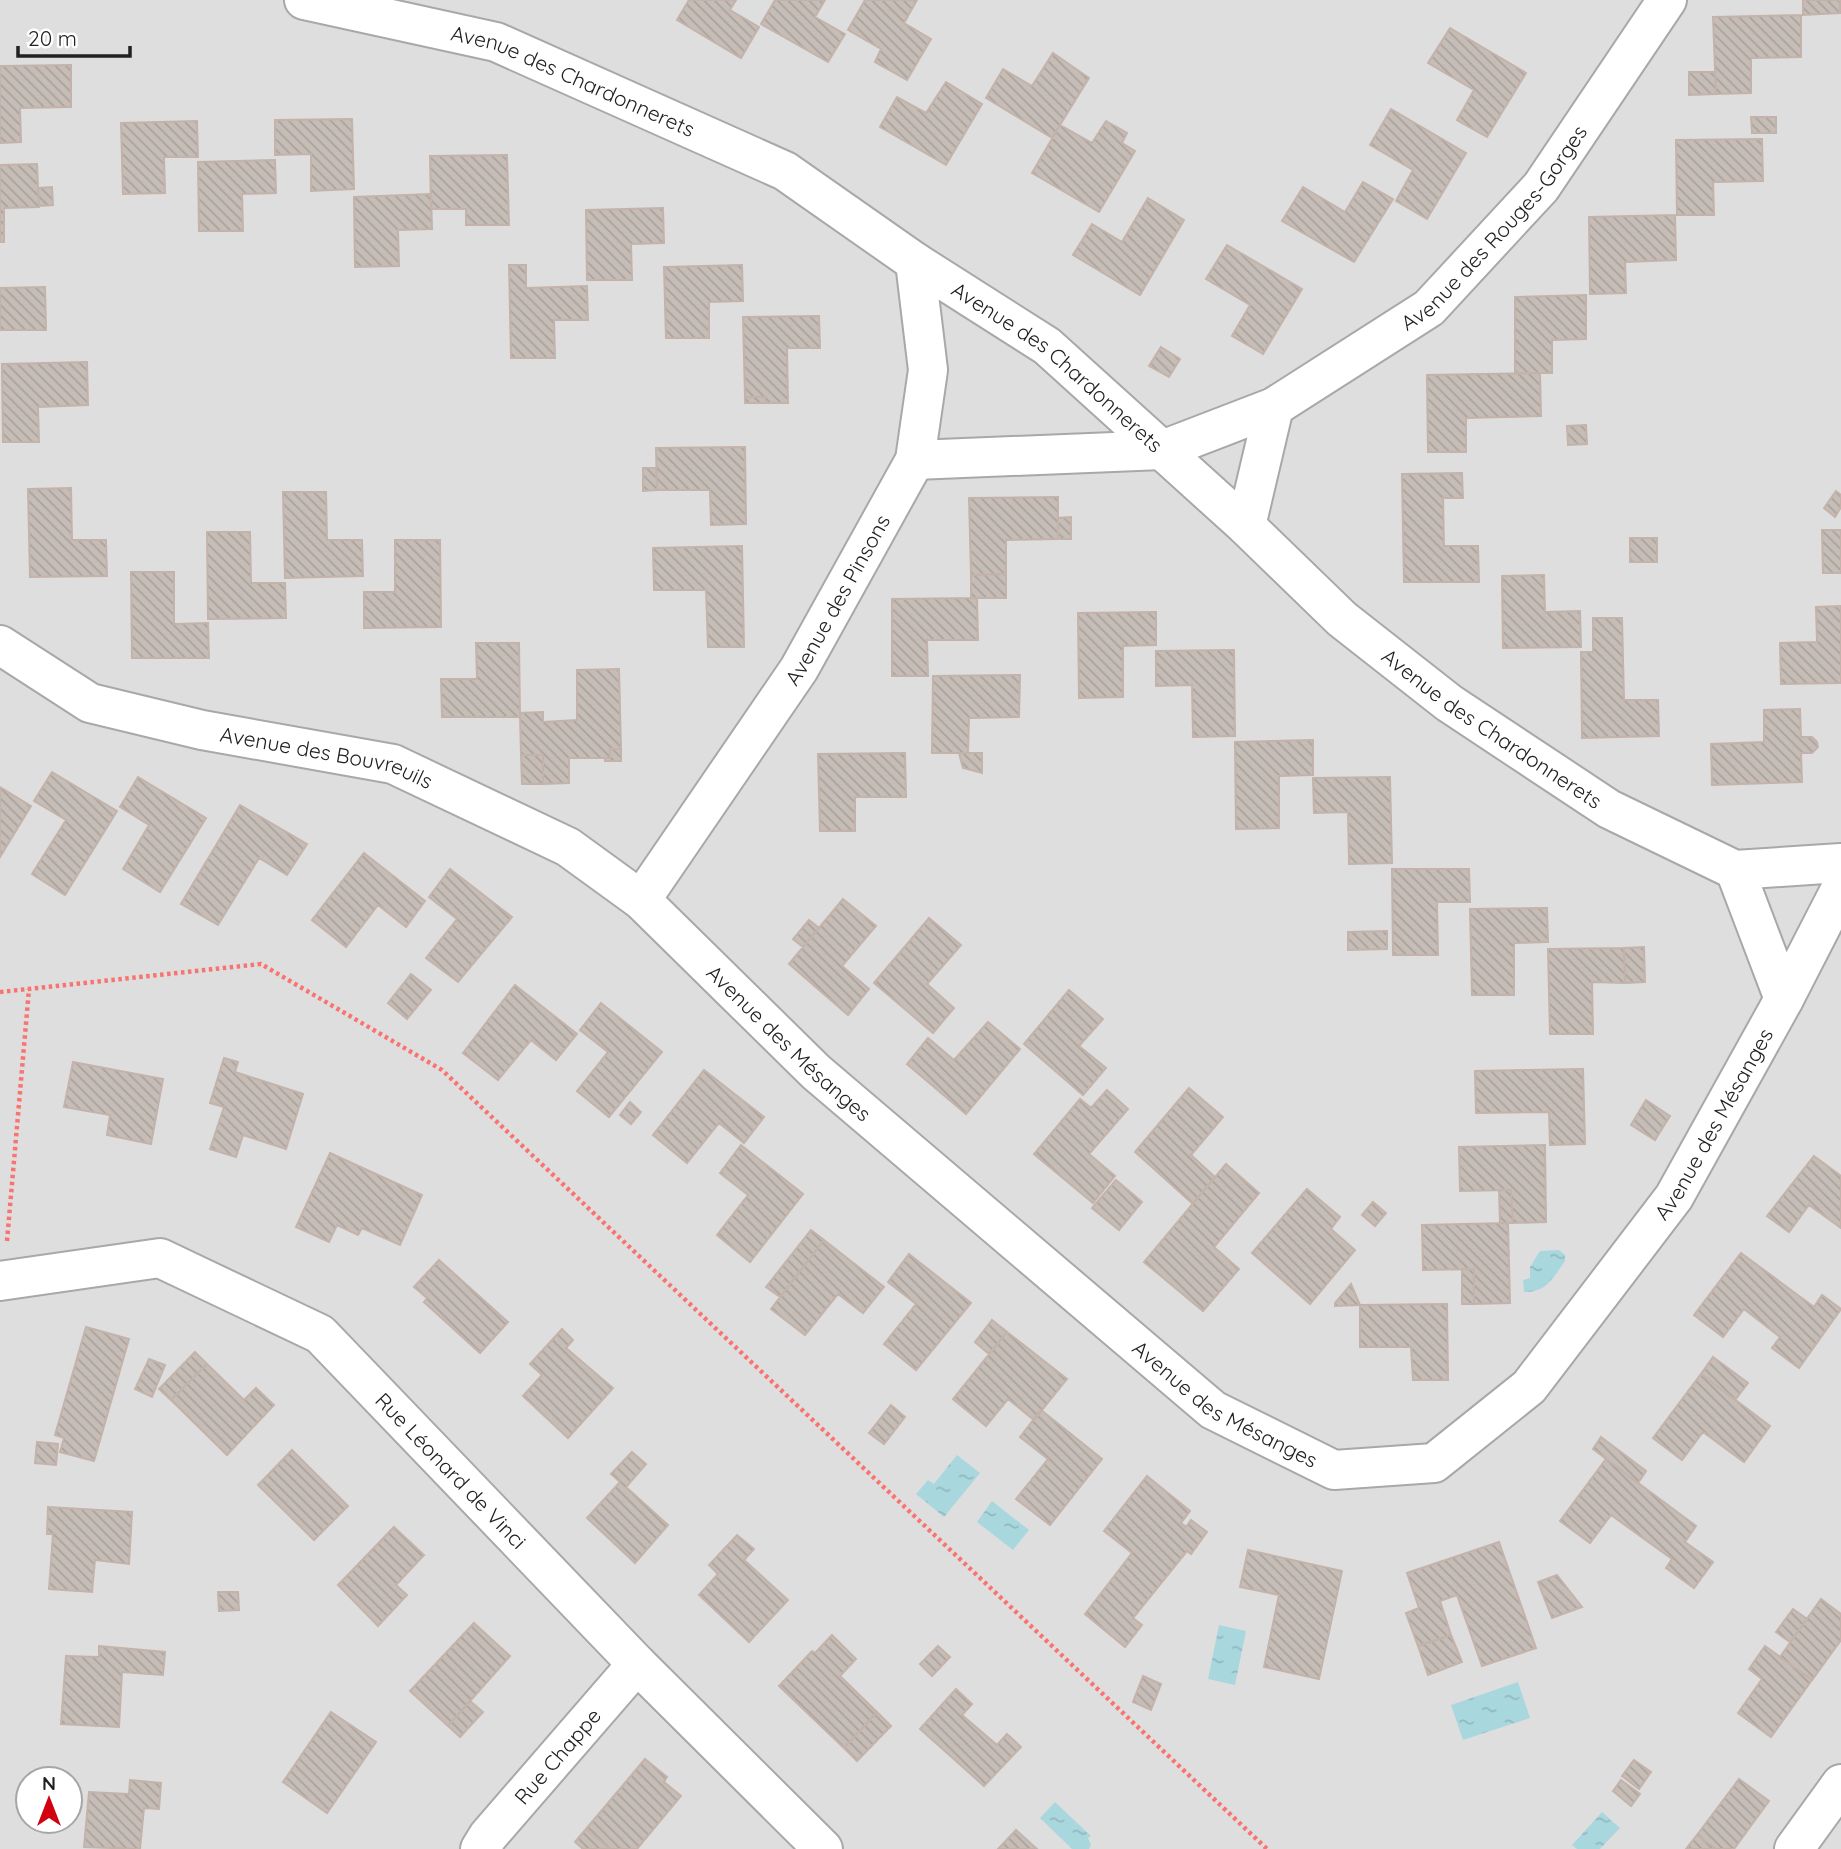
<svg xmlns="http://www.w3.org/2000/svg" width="1841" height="1849" viewBox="0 0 1841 1849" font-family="Quicksand,sans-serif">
<defs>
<pattern id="water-ripples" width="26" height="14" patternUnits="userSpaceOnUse" patternTransform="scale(1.75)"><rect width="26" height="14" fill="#a9d7de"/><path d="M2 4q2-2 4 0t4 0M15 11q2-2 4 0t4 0" fill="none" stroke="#91b8be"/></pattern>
<pattern id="building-back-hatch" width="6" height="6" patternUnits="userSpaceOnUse" patternTransform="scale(1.75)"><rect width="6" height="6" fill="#c6bdb7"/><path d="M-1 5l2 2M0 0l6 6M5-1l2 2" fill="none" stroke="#aaa29d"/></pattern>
</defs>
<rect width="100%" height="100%" fill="#f2eee8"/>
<path fill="#dfdede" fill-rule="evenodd" d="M0,0H1841V1849H0ZM28,1779H70V1821H28Z"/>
<path fill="url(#water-ripples)" d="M1559,1250L1565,1255V1261C1553,1278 1546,1293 1524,1292L1523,1280L1530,1278V1267L1540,1251Z
M957,1455L980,1473L944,1517L916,1494L928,1480L934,1484Z
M992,1501L1029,1530L1013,1550L977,1522Z
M1219,1625L1246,1631L1235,1685L1208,1679Z
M1518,1682L1530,1718L1463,1740L1451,1705Z
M1055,1802L1091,1836L1088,1838L1091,1845L1089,1849H1072L1040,1818Z
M1602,1812L1620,1828L1600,1849H1577L1572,1845Z"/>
<path fill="url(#building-back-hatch)" stroke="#c3b3aa" stroke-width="2" d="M689,0H736L730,10L759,27L741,58L677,20Z
M775,0H825L815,17L845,34L828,62L761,24Z
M865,0H917L904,23L931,39L907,80L875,62L881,49L848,30Z
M1803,0H1840V13L1803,15Z
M1801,15V57L1751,58V93L1716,94L1713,17Z
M1450,28L1526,73L1487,137L1457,120L1474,90L1428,63Z
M1053,53L1089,78L1052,138L986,98L1003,69L1032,86Z
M71,65V107L20,108L21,142L0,143V66Z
M1689,72H1715L1716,94L1689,95Z
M946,82L982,104L946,165L880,127L897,97L926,113Z
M1391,109L1466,153L1427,219L1396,201L1413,170L1370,145Z
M1751,117H1776V133H1752Z
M352,119L354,189L311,191V154L275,155V120Z
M197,121L198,157H164L165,193L123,194L121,123Z
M1106,121L1127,133L1122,143L1135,151L1099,212L1032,173L1060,125L1092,143Z
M1762,139L1763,181L1713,182L1714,215H1677L1676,140Z
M507,155L509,225H466V209H431L430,156Z
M275,160L276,193L242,194L243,231H199L198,162Z
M37,164L39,207L4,208V242H0V165Z
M1363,182L1393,199L1354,262L1282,221L1303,187L1345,212Z
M52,187L53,205L39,206L38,188Z
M431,194L432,229L398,230L399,266L355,267L354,197Z
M1148,198L1184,220L1140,295L1073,255L1092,224L1122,242Z
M663,208L664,243L631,244L632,280H587L586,210Z
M1675,215L1676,260L1625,262L1626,293L1590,294L1589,217Z
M1227,245L1302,289L1263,354L1232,336L1250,305L1206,279Z
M509,265H526V288L587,286L588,320H554L555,358H511Z
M742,265L743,301L709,302V338H666L664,267Z
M45,287L46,330H0V288Z
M1586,295V339L1552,340V373H1515V297Z
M819,316L820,348H787L788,403H765V397H745L743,317Z
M1161,347L1180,359L1169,377L1149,366Z
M87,362L88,405L38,407L39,442H3L2,364Z
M1540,373L1541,416L1466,418V452H1428L1427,375Z
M745,397H765V403H745Z
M1586,425L1587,444L1568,445L1567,426Z
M745,447L746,524L711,525L710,490H657L656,448Z
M643,468H656L657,490L643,491Z
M1462,473L1463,498H1443L1444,546H1478L1479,582H1404L1402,474Z
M71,488L72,540H106L107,576L30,577L28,489Z
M1836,491L1841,495V507L1835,517L1824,508Z
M283,492H326L327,540H362L363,576L285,578Z
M1058,497V539L1006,540V574L971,575L969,498Z
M1071,517V539H1058V518Z
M1822,530H1841V573H1823Z
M207,532H250L251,583H285L286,618L208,619Z
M1630,538H1657V562H1630Z
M395,540H440L441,627L364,628V592H395Z
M742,546L744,647H708L706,590H654L653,548Z
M131,572H174V624L208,623L209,658H132Z
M1006,574V598H971V575Z
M1544,575L1545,612L1580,611L1581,647L1503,648L1502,576Z
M977,598L978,640H927L928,676H892V599Z
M1841,606V683L1781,684L1780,643L1817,642L1816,607Z
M1156,612V645L1123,646V697L1079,698L1078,613Z
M1593,618H1622L1624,700H1658L1659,736L1582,738L1581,652H1593Z
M476,643H519L520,717H442L441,679H477Z
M1234,650L1235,736L1193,737L1192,685L1156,686V651Z
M619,669L621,749H610V758H569V783L543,784V755H521L520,713L543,712V722L577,720V670Z
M1020,675L1019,717L969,718L968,753H932L933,676Z
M1800,709L1801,737H1812L1817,742L1818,747L1812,753H1801L1802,782L1712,785L1711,744L1764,742V710Z
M1313,740V775L1279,776V828L1236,829L1235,742Z
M610,749H621V761H605V758H610Z
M905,753L906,797H855V831H820L818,754Z
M959,753H982V773L963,768Z
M521,755H543V784H522Z
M52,772L117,811L65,895L32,874L66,820L34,801Z
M138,777L206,818L160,892L123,869L149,825L120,807Z
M1390,777L1392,863L1349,864L1348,812L1314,813L1313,778Z
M0,787L31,806L0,857Z
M240,805L307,844L287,875L259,858L218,925L181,904Z
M364,853L425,901L406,927L378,905L346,947L312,920Z
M450,869L512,917L458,982L426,958L457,919L429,897Z
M1392,869H1469L1470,902H1437L1438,955H1393Z
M843,899L876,926L842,966L869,989L848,1015L789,964Z
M1547,908L1548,942L1514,943V995H1472L1470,909Z
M929,918L961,945L927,984L954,1008L933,1033L874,983Z
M809,920L819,928L803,947L793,939Z
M1387,931V949L1348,950V932Z
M1644,947L1645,982L1625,983L1624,948Z
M1624,948L1625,983L1592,982L1593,1034H1550L1548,949Z
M411,974L431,990L407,1019L388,1003Z
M515,985L577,1034L556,1060L531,1040L498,1080L463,1053Z
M1069,990L1103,1019L1079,1046L1106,1068L1083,1095L1024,1044Z
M601,1003L662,1052L609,1117L577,1091L608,1052L580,1030Z
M988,1022L1020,1049L966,1114L907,1064L928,1038L954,1060Z
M224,1058L238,1062L235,1072L303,1094L286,1149L243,1135L236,1157L210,1149L224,1107L210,1103Z
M73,1062L163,1079L151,1144L107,1135L110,1115L64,1107Z
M1583,1069L1585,1144L1550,1145L1549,1112L1476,1113L1475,1071Z
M704,1070L764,1117L744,1143L719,1123L687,1163L653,1135Z
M1189,1088L1223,1117L1191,1155L1215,1177L1193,1204L1135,1152Z
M1107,1090L1128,1109L1089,1154L1115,1176L1093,1203L1034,1154L1080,1099L1091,1108Z
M1646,1100L1670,1116L1655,1140L1631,1125Z
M630,1102L641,1112L631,1124L620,1115Z
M741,1145L803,1194L750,1262L717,1235L748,1195L720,1173Z
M1545,1145L1546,1222L1513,1223L1511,1190L1460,1191L1459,1147Z
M330,1153L422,1195L400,1245L362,1228L358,1235L337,1225L329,1242L296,1227Z
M1814,1156L1841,1176V1228L1809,1205L1789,1232L1767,1216Z
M1226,1164L1259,1193L1214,1247L1239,1269L1203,1311L1144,1262Z
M1116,1180L1142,1202L1119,1230L1092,1208Z
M1307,1189L1340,1217L1331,1229L1355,1250L1310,1304L1252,1253Z
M1499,1190H1511L1513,1223H1500Z
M1373,1202L1386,1213L1375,1226L1362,1215Z
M1508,1223L1510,1303L1474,1304V1269L1423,1270L1422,1225Z
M811,1230L824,1240L780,1297L766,1287Z
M824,1240L884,1287L863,1313L838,1294L805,1335L771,1309Z
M1741,1253L1814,1307L1822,1295L1841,1309L1799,1368L1772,1348L1780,1337L1744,1309L1723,1337L1694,1315Z
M909,1254L971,1303L916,1370L884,1344L916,1304L888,1282Z
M439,1260L508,1322L480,1353L424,1302L427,1298L414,1287Z
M1462,1269H1474V1304H1462Z
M1351,1284L1360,1305L1335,1306V1303Z
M1447,1304L1448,1380H1413L1411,1347H1360V1305Z
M992,1320L1007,1332L989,1354L975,1342Z
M86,1327L129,1339L94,1461L60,1452L64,1438L55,1435Z
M562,1329L573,1340L566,1348L613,1388L568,1438L523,1396L542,1375L530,1364Z
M1007,1332L1067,1379L1034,1420L1008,1399L986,1426L953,1399Z
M195,1352L207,1364L171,1400L159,1389Z
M1713,1357L1748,1383L1735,1400L1701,1374Z
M149,1359L165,1365L152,1397L135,1389Z
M207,1364L244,1400L256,1388L274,1405L227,1455L171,1400Z
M1701,1374L1770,1426L1744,1462L1703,1432L1682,1460L1653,1438Z
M891,1405L905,1417L884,1444L869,1433Z
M1041,1410L1102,1459L1050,1525L1016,1499L1048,1459L1020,1437Z
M1601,1437L1646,1471L1638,1483L1593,1449Z
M37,1442L58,1444L56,1465L35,1463Z
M292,1450L348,1506L314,1540L258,1485Z
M632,1452L646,1464L626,1487L668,1525L635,1563L587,1518L620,1482L611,1474Z
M1606,1459L1696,1526L1685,1542L1713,1562L1694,1588L1666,1568L1672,1559L1611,1515L1590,1543L1560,1521Z
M1147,1476L1190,1511L1181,1523L1186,1527L1191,1520L1207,1532L1191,1554L1187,1551L1133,1618L1142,1625L1125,1647L1085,1614L1132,1553L1104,1531Z
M48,1507L132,1512L129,1564L95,1560L92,1592L49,1589L53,1534H47Z
M394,1527L424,1555L396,1585L407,1595L378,1626L338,1585Z
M737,1535L754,1549L744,1560L788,1600L749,1642L699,1595L718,1574L709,1565Z
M1499,1542L1536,1648L1482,1666L1457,1595L1440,1601L1451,1635L1418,1646L1406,1613L1419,1608L1407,1573Z
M1248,1550L1342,1571L1319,1679L1264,1667L1279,1595L1240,1587Z
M1557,1575L1582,1607L1552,1618L1538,1582Z
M218,1592H238L239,1610L219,1611Z
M1821,1599L1841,1614V1640L1812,1680L1780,1657Z
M1793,1609L1807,1619L1790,1642L1776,1632Z
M474,1623L510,1656L448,1726L410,1691Z
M832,1635L856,1659L840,1676L877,1712L844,1748L779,1686L812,1651L815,1653Z
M1451,1635L1462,1662L1428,1675L1418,1646Z
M99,1646L165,1652L163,1675L122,1672L119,1727L61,1724L66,1656L99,1657Z
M938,1646L950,1657L932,1676L920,1664Z
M1765,1646L1812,1680L1771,1737L1738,1713L1762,1679L1749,1669Z
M1143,1676L1161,1684L1151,1710L1133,1702Z
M956,1689L972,1704L962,1715L997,1745L1007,1734L1021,1747L984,1786L920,1729Z
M470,1701L483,1712L460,1737L448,1726Z
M331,1712L376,1742L327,1813L283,1782Z
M877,1712L891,1726L857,1761L844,1748Z
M645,1759L667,1777L664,1782L681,1796L637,1849H610L586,1829Z
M1634,1760L1651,1772L1639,1789L1622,1776Z
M1739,1779L1769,1801L1734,1849H1716L1697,1835Z
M130,1780L161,1783L159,1809L144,1808L140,1849L84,1847L89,1792L129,1794Z
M1621,1780L1640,1794L1631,1806L1613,1791Z
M586,1829L610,1849H583L575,1842Z
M1016,1830L1037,1849H998Z
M1697,1835L1716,1849H1686Z"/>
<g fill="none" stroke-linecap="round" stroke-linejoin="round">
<g stroke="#a8a8a8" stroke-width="42">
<g id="minor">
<path id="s1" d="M304,0L496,42L785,171L915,262L1047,346L1246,526L1342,619L1449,703L1609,809L1735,870L1841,863"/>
<path id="s2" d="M915,460L1162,450L1274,407L1429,308L1541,187L1667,0"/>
<path d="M1246,526L1274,407"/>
<path id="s3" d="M0,645L90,703L202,730L393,764L568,847L641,900L816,1072L1213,1410L1334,1470L1434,1463L1529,1387L1674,1197L1784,999L1841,888"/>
<path d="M1735,870L1784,999"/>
<path id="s4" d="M641,900L799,669L915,460L928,370L915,262"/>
<path id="s5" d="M0,1281L160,1258L320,1334L637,1664L823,1849"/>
<path id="s6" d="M480,1849L488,1836L637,1664"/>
<path d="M1794,1849L1841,1784"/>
</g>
</g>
<path stroke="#f97471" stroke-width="4.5" stroke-dasharray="3.5 3.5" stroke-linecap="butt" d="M0,992L261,964L442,1070L1267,1849
M7,1241L29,989"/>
<use href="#minor" stroke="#fff" stroke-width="38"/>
</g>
<g text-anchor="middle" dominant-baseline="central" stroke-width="6" stroke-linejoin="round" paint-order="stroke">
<g font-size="21" fill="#212121" stroke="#fff">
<text stroke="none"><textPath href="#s1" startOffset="282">Avenue des Chardonnerets</textPath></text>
<text stroke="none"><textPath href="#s2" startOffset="654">Avenue des Rouges-Gorges</textPath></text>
<text stroke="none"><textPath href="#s1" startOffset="849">Avenue des Chardonnerets</textPath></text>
<text stroke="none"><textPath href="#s4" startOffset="359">Avenue des Pinsons</textPath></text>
<text stroke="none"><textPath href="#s1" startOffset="1416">Avenue des Chardonnerets</textPath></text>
<text stroke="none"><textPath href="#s3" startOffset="350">Avenue des Bouvreuils</textPath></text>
<text stroke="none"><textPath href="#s3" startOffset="906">Avenue des Mésanges</textPath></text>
<text stroke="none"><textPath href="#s3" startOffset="2146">Avenue des Mésanges</textPath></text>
<text stroke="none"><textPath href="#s3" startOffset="1474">Avenue des Mésanges</textPath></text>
<text stroke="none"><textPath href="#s5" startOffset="528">Rue Léonard de Vinci</textPath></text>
<text stroke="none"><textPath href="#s6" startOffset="121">Rue Chappe</textPath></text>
</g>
</g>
<g transform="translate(49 1800)"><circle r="33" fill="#ffffff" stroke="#a6a6a6" stroke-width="2"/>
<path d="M0-5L12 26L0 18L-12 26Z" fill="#d20112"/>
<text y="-10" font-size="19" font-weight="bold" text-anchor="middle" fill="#212121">N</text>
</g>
<path d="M18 46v10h112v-10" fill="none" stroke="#212121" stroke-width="3.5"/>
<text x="28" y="46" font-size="21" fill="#212121" stroke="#ffffff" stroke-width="5" paint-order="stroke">20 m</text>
</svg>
